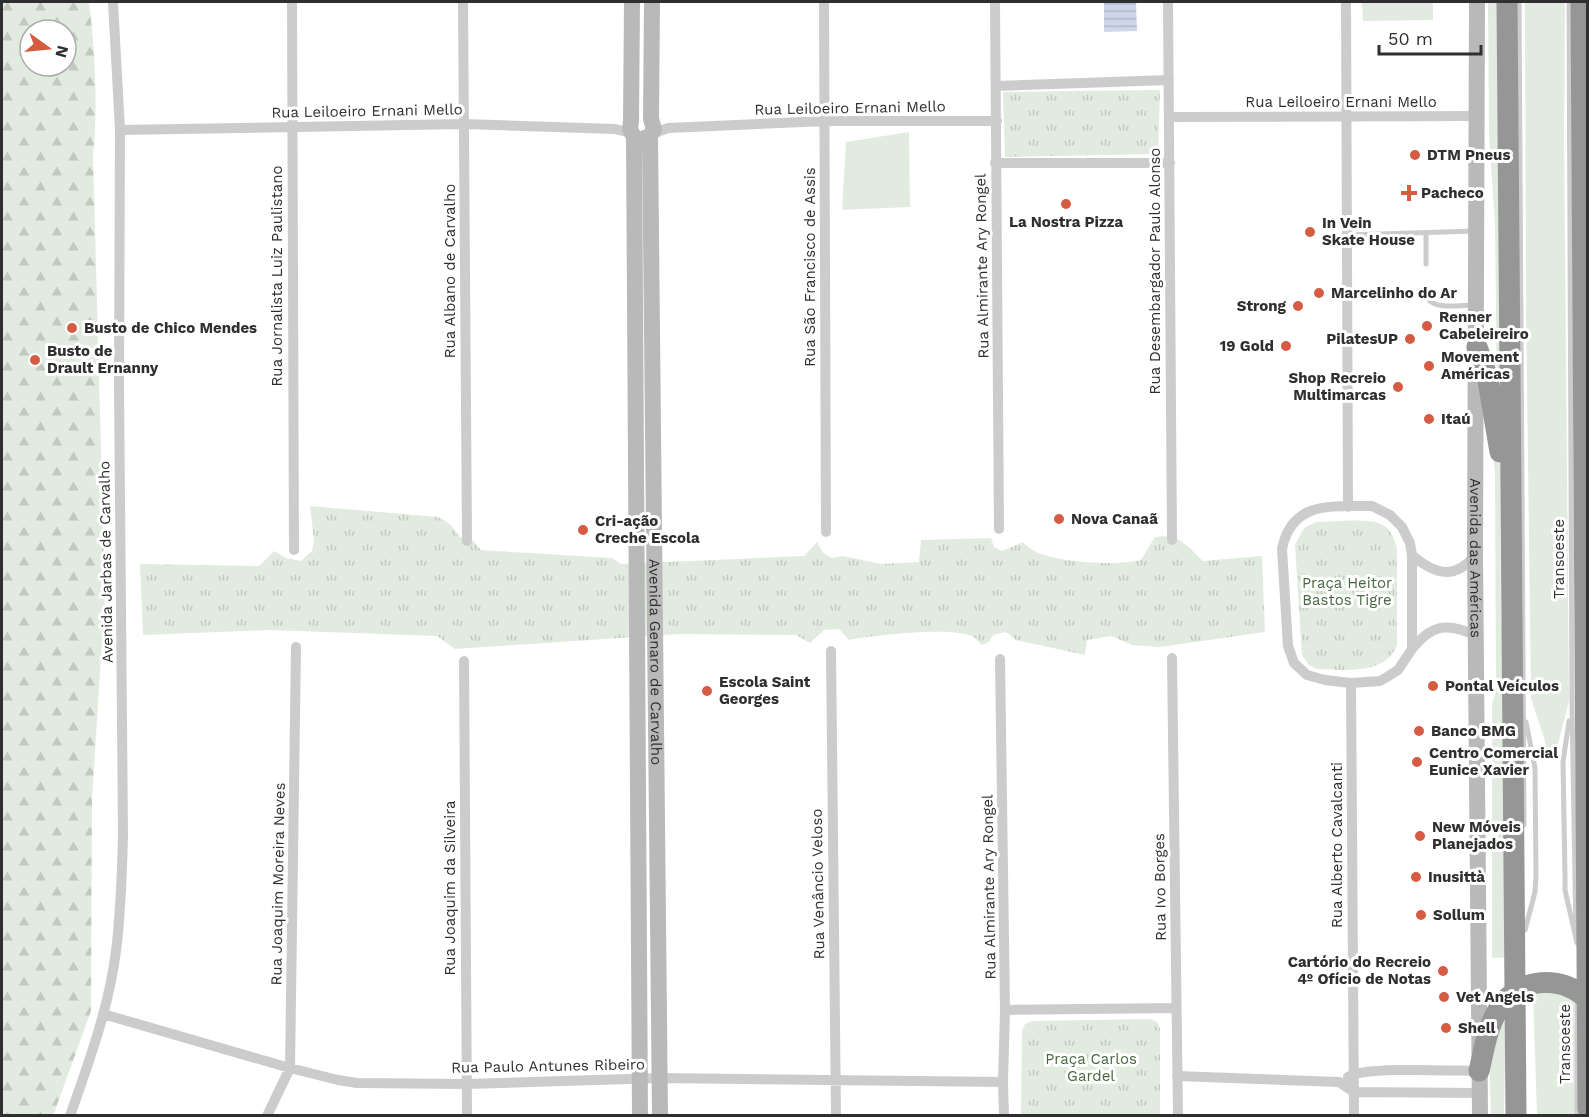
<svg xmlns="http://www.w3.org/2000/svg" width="1589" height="1117" viewBox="0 0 1589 1117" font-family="'Work Sans',sans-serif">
<defs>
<pattern id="forest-firs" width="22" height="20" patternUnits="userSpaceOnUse" patternTransform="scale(1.5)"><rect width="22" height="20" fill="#e2ebdf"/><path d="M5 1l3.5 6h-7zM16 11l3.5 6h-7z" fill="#c2cac0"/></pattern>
<pattern id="park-tufts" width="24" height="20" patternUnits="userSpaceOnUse" patternTransform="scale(1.5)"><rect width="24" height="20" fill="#e2ebdf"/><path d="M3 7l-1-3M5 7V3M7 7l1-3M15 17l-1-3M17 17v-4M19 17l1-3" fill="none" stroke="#c2cac0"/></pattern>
<pattern id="water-rules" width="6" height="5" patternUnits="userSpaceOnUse" patternTransform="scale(1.5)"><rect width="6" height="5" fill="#cdd7e9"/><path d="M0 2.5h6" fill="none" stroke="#b0b9c8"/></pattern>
</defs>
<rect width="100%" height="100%" fill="#fff"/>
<path fill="#e2ebdf" d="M1362,2H1433V20L1363,21Z
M1488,2H1503L1506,430L1497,396L1495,224L1489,134Z
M1525,2H1565L1564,132L1569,701L1555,756H1546L1545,741L1531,698L1526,304Z
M909,132L910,207L842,210L846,142Z
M1488,423L1500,466L1501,619L1509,723L1511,957L1492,958V704L1496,692L1495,472Z
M1548,991L1574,998L1575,1115H1537L1533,995Z
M1506,1007L1504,1115L1491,1116L1489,1054Z"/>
<path fill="url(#forest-firs)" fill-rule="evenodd" d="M2,2H89C95,50 98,108 93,156L105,596L92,798L91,1011L53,1116L2,1115ZM30,30H66V66H30Z"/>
<path fill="url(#park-tufts)" d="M1160,90L1158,154L1005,157L1003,92Z
M310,506L438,517L450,524L460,537L473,541L481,550L612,558L621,564L804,556L817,542L823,553L832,558L843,556L881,564L919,562L921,540L991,538L994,547L1002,551L1023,542C1026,545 1030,549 1034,551C1058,563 1116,566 1141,560L1155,537C1179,533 1186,545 1203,561L1262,556L1265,632L1160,647L1132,645L1111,636L1087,640L1085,655L1016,640L1006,632L993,635L989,642L981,645C979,642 977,639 975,638C958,625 871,636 849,640L839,629L824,630L810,643L796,635L680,634L455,649L437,636L270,630L143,635L140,564L259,566L274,551L286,558L301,561L312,551L314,541Z
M1316,522C1331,522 1371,517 1383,525C1391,530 1395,540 1397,549V645C1386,675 1344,670 1317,669L1309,665L1302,655L1295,545L1304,528Z
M1150,1019L1157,1022L1160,1029V1115H1021L1022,1031L1025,1024L1032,1021Z"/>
<path fill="url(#water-rules)" d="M1104,2H1136L1137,31L1104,32Z"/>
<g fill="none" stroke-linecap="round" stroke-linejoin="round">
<path stroke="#ccc" stroke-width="5" d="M1519,2L1524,825
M1569,2L1572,707L1576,933
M1426,233V264
M1348,235L1475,231
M1428,299C1436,310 1461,305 1474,305
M1569,721L1563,762L1565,875V890L1577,943
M1525,930L1535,892L1536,876L1535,768L1526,722
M1577,999V1116"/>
<path stroke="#ccc" stroke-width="10" d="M292,2L294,550
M463,2L467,541
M824,2L826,532
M995,2L999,529
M1168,2L1172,540
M1346,2L1348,507
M996,86L1169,80
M1170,117L1478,116
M120,130L464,124L615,129L631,133
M652,134L668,128L825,121H997
M995,163H1170
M1372,506L1390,515L1402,527L1410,543L1412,555V649L1398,670L1387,677L1380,681L1351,683L1325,680L1307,675L1294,663L1288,646L1282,549C1292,499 1334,507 1372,506Z
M1412,555C1434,574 1455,581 1475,555
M1412,649C1432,624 1448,622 1477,636
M831,651L836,1116
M1172,658L1178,1116
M1000,659L1005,1010L1003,1082L1004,1116
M464,661L467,1116
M1351,683L1354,1116
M1005,1010L1176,1008
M103,1014L290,1068L338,1080L357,1083L466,1084L660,1078L1003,1082
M1177,1076L1339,1082L1354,1092L1480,1093
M1348,1077C1365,1066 1455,1071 1479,1071
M70,1116C89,1062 109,1007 116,951C121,912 122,874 123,835L119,386L120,130L113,2
M267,1116L290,1068L296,647"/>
<g stroke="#b9b9b9" stroke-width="16">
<path d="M632,2L631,121L630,129L634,137L640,140L650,136L654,129L651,119L652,2"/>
<path id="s1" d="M1477,2L1475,555L1480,1116"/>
<path id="s2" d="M650,136L660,1116"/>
<path d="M634,137L640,1116"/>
</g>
<path stroke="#969696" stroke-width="21" d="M1507,2L1516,1116
M1581,2L1588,1109
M1477,347L1487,375L1500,452
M1479,1071C1484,1050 1487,1027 1499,1008C1519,977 1562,974 1588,1000"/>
</g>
<g fill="#d55c43" stroke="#fff" stroke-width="2">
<circle cx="1415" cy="155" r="6"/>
<path d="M1406 184h6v6h6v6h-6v6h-6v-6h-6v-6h6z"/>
<circle cx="1066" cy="204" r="6"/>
<circle cx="1310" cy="232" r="6"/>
<circle cx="1319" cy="293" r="6"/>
<circle cx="1298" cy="306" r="6"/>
<circle cx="1427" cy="326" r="6"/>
<circle cx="72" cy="328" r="6"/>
<circle cx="1410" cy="339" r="6"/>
<circle cx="1286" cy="346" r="6"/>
<circle cx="35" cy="360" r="6"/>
<circle cx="1429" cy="366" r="6"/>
<circle cx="1398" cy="387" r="6"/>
<circle cx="1429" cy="419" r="6"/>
<circle cx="1059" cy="519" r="6"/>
<circle cx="583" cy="530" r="6"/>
<circle cx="1433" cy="686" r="6"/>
<circle cx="707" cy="691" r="6"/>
<circle cx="1419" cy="731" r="6"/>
<circle cx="1417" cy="762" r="6"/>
<circle cx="1420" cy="836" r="6"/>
<circle cx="1416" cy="877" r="6"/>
<circle cx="1421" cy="915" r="6"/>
<circle cx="1443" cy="971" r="6"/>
<circle cx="1444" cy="997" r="6"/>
<circle cx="1446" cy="1028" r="6"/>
</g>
<g text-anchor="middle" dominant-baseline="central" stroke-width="6" stroke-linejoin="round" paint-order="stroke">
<g font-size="15" fill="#2f2f2f" stroke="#fff">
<text x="1341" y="102">Rua Leiloeiro Ernani Mello</text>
<text transform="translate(850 108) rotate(-1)">Rua Leiloeiro Ernani Mello</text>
<text transform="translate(367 111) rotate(-1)">Rua Leiloeiro Ernani Mello</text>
<text transform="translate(982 266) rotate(-91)">Rua Almirante Ary Rongel</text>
<text transform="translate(810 267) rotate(-90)">Rua São Francisco de Assis</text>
<text transform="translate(450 271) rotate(-90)">Rua Albano de Carvalho</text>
<text transform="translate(1155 271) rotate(-90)">Rua Desembargador Paulo Alonso</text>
<text transform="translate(277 276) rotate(-90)">Rua Jornalista Luiz Paulistano</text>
<text stroke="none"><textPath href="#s1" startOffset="556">Avenida das Américas</textPath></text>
<text transform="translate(1559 559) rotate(-90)">Transoeste</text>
<text transform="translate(106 562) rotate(-91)">Avenida Jarbas de Carvalho</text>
<text stroke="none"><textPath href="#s2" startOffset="526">Avenida Genaro de Carvalho</textPath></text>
<text transform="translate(1337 845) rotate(-90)">Rua Alberto Cavalcanti</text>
<text transform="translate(278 884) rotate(-89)">Rua Joaquim Moreira Neves</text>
<text transform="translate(818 884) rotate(-91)">Rua Venâncio Veloso</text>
<text transform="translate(989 887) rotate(-91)">Rua Almirante Ary Rongel</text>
<text transform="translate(1160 887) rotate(-91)">Rua Ivo Borges</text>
<text transform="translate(450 888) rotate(-90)">Rua Joaquim da Silveira</text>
<text transform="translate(1565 1044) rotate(-90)">Transoeste</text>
<text transform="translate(548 1066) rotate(-1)">Rua Paulo Antunes Ribeiro</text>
</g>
<g font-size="15" font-weight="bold" fill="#2f2f2f" stroke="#fff" text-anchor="start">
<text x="1427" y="155">DTM Pneus</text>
<text x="1421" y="193">Pacheco</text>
<text x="1066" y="222" text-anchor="middle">La Nostra Pizza</text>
<text x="1322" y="223">In Vein<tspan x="1322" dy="17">Skate House</tspan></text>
<text x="1331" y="293">Marcelinho do Ar</text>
<text x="1286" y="306" text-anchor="end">Strong</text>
<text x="1439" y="317">Renner<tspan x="1439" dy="17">Cabeleireiro</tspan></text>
<text x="84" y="328">Busto de Chico Mendes</text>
<text x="1398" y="339" text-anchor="end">PilatesUP</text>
<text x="1274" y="346" text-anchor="end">19 Gold</text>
<text x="47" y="351">Busto de<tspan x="47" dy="17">Drault Ernanny</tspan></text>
<text x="1441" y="357">Movement<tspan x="1441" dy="17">Américas</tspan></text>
<text x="1386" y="378" text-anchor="end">Shop Recreio<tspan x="1386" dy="17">Multimarcas</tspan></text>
<text x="1441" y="419">Itaú</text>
<text x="1071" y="519">Nova Canaã</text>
<text x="595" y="521">Cri-ação<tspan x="595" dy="17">Creche Escola</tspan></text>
<text x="719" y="682">Escola Saint<tspan x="719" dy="17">Georges</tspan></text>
<text x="1445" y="686">Pontal Veículos</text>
<text x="1431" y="731">Banco BMG</text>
<text x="1429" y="753">Centro Comercial<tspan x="1429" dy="17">Eunice Xavier</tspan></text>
<text x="1432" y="827">New Móveis<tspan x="1432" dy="17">Planejados</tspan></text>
<text x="1428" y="877">Inusittà</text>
<text x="1433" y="915">Sollum</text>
<text x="1431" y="962" text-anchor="end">Cartório do Recreio<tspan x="1431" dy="17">4º Ofício de Notas</tspan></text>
<text x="1456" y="997">Vet Angels</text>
<text x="1458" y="1028">Shell</text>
</g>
<g font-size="15" fill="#496741" stroke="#fff">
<text x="1347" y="583">Praça Heitor<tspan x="1347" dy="17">Bastos Tigre</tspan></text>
<text x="1091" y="1059">Praça Carlos<tspan x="1091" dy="17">Gardel</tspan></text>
</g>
</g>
<rect width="1589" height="1117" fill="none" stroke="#2f2f2f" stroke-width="6"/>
<g transform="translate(48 48) rotate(105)"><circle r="28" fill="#ffffff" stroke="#acacac" stroke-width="1.5"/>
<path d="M0-4.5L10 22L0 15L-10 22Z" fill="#d55c43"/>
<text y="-9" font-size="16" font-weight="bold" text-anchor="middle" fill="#2f2f2f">N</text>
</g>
<path d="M1379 45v9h102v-9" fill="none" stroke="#2f2f2f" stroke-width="3"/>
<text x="1388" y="45" font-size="18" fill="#2f2f2f" stroke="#ffffff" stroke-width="4.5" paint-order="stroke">50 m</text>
</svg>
